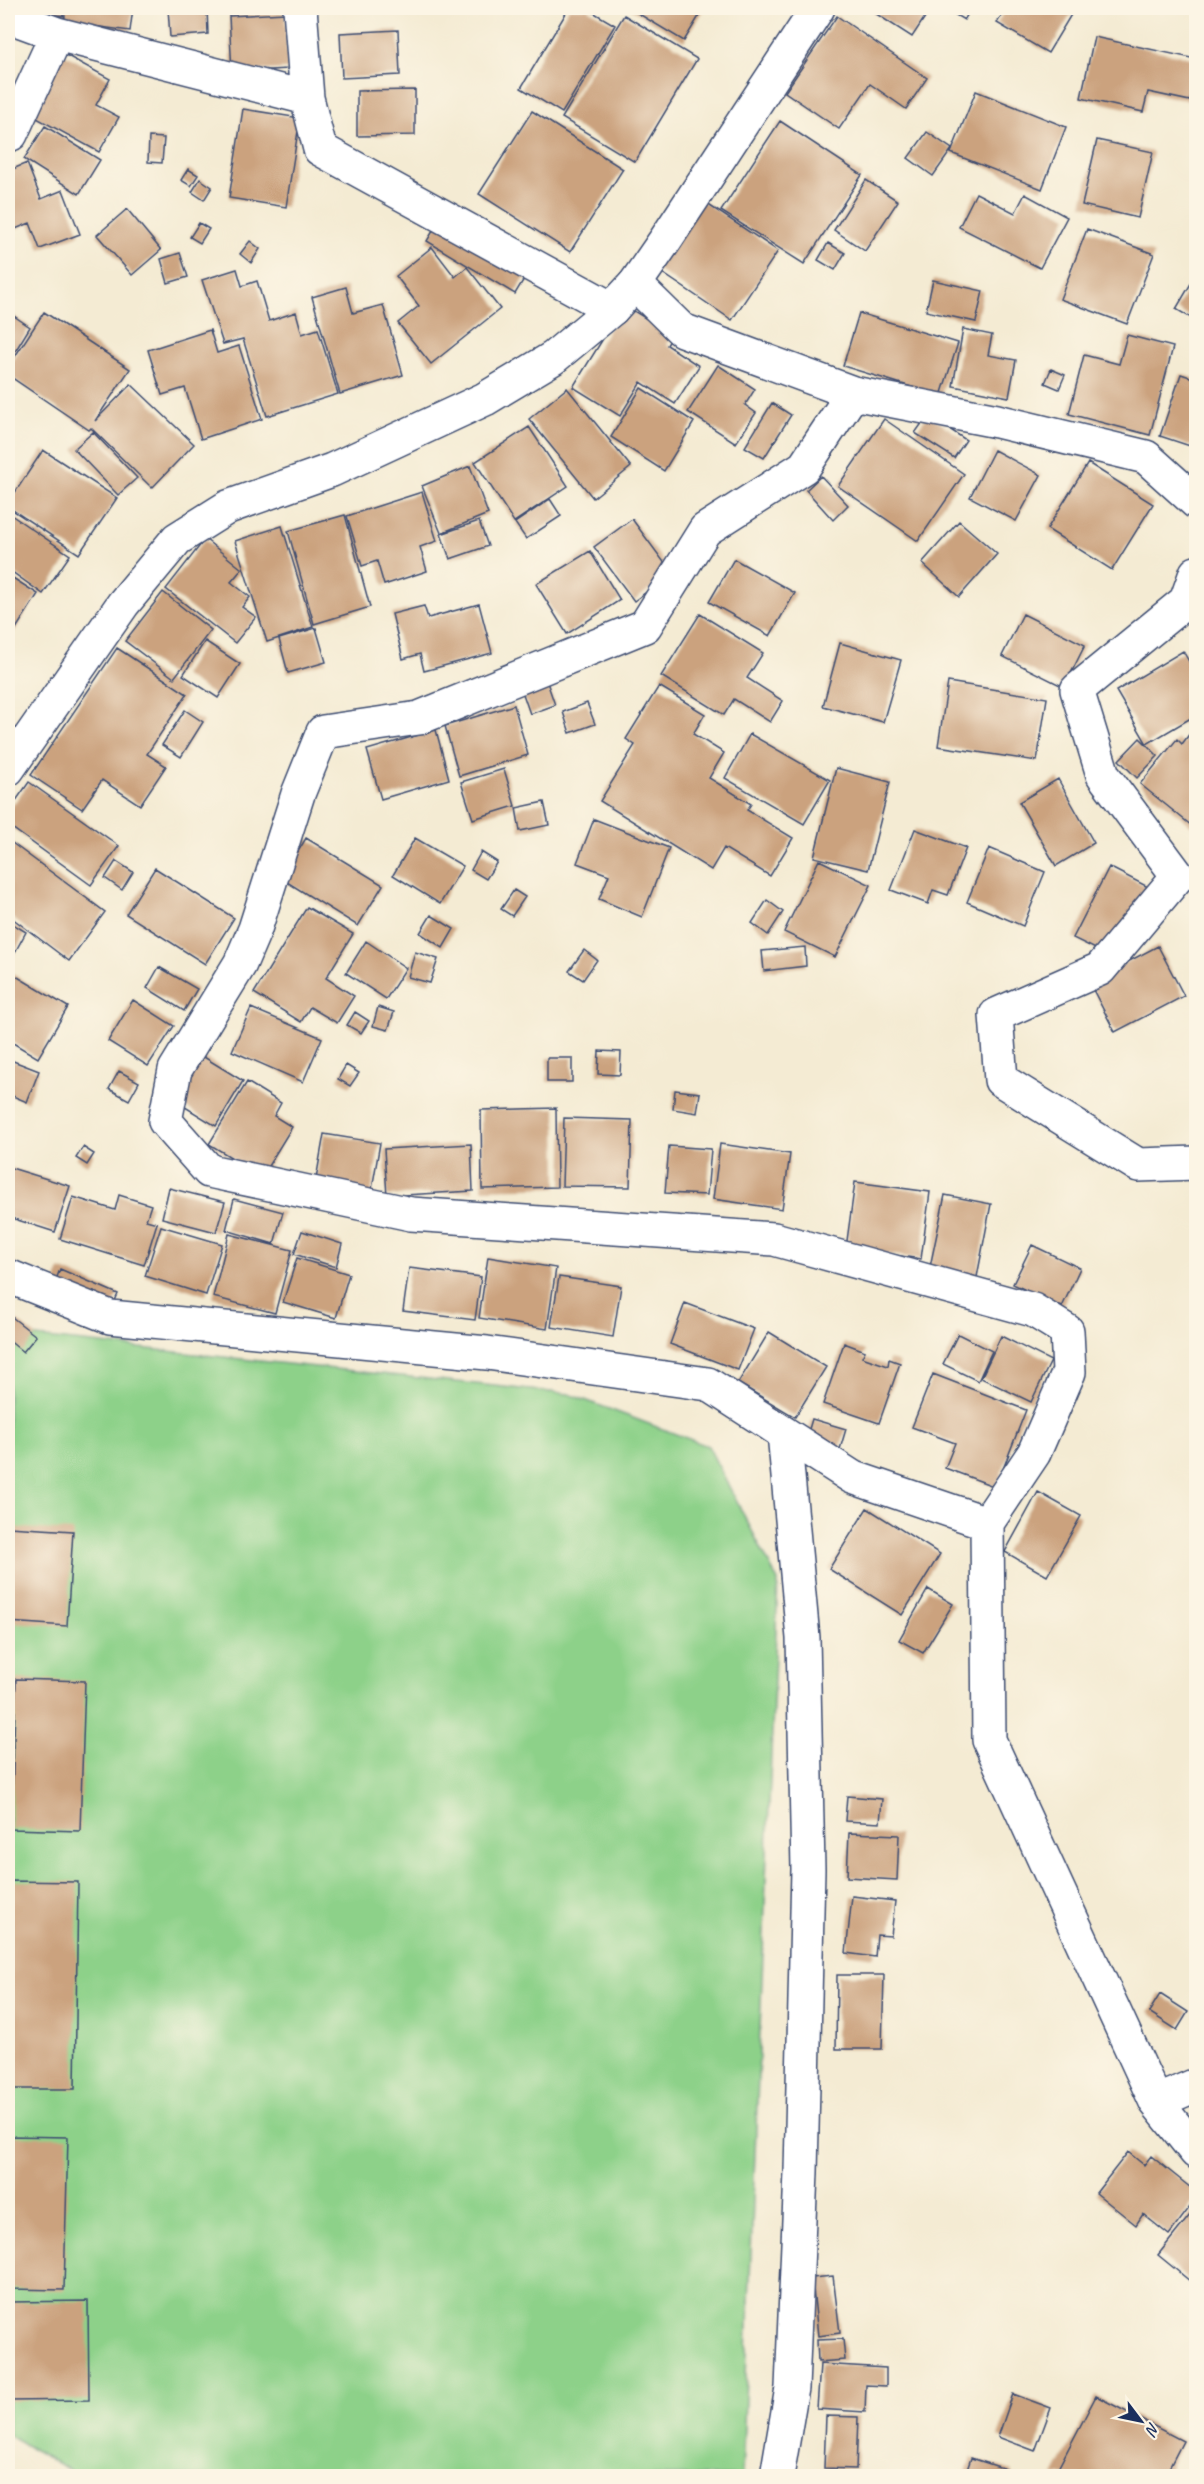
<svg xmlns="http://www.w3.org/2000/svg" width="1204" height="2484" viewBox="0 0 1204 2484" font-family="Caveat,sans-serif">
<rect width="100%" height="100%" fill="#fcf5e5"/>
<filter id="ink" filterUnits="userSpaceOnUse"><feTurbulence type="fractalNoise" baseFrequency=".0167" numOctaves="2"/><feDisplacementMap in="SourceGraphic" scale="12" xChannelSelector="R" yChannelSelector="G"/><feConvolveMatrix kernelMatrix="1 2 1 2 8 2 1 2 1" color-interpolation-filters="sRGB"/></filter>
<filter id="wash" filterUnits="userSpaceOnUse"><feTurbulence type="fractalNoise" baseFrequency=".008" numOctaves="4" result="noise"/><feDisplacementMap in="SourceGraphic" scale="24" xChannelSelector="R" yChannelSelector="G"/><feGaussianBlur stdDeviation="1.35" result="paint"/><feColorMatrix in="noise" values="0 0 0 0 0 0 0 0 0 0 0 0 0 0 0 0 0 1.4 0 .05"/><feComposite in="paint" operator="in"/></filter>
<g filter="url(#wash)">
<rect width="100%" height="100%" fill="#f4ebd3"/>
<path fill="#8dd189" stroke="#548074" stroke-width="1.5" d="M8,1334L569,1394L708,1446L778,1581L742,2476H80L8,2435Z"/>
<g id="blocks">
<path fill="#cba27e" d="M48,8H133L130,31L64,22L65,16L47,14Z
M168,8H207L208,34L170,37Z
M569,8H586L615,25L562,113L521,88Z
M629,8H704L684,41Z
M867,8H931L912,37Z
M944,8H972L964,20Z
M1006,8H1075L1048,53L997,23Z
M285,13L288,69L232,72L229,16Z
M624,15L697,59L635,162L562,118Z
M837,16L927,78L906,109L870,84L839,129L785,92Z
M398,30L400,75L342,78L340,33Z
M1094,37L1196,59V71L1190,101L1148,92L1143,112L1081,98Z
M62,53L110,79L96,105L119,117L99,152L33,116Z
M415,90V135L357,136V91Z
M976,91L1066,127L1042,189L951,153Z
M243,109L300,118L286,207L229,198Z
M532,111L623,169L570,252L479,194Z
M780,121L862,175L804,264L721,211Z
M45,126L100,160L79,194L24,159Z
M927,132L952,149L933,176L908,158Z
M149,137L164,138L162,163L148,162Z
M1097,140L1153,152L1138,218L1082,205Z
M27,163L41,199L63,190L80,234L40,249L30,223L8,232V171Z
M188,169L198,175L191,186L181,180Z
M200,179L212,187L204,200L192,192Z
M866,180L898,201L865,251L834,230Z
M976,193L1015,213L1025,194L1067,217L1040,268L959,227Z
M701,200L778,251L732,320L655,268Z
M448,206L536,259L515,294L427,241Z
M127,209L161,250L132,275L97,235Z
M199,223L209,229L200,243L190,237Z
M1087,229L1154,254L1127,324L1060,299Z
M250,241L260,249L251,263L240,254Z
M828,243L845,253L835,270L818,260Z
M432,247L455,277L467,267L500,309L431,364L398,323L419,306L396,276Z
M180,253L188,277L168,283L161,259Z
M237,269L242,286L257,281L269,321L296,312L302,334L318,329L338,394L267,416L243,339L223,344L202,280Z
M1196,275V321L1176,309Z
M933,280L983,291L976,322L926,311Z
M346,287L353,313L383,305L403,375L340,394L312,297Z
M624,305L673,335L667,345L699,366L675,404L641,382L620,416L573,387Z
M8,312L30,327L8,363Z
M44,312L130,369L95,421L131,384L194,444L152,488L91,428L89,430L8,375V367Z
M859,313L958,343L941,396L843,366Z
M963,329L992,335L988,355L1016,360L1009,397L953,386Z
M210,330L217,353L239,346L262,419L201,439L185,388L162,395L148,350Z
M1127,335L1173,347L1150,435L1069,414L1084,355L1119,364Z
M718,365L755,389L745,405L756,413L736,443L688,412Z
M1051,369L1065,375L1059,389L1045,383Z
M1181,374L1196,379V448L1160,436Z
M567,388L631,467L593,498L529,419Z
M641,388L694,422L664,471L611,437Z
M772,403L791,415L764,458L745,447Z
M928,415L966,440L954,458L915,433Z
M884,419L964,474L918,541L838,486Z
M529,427L568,486L514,522L475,462Z
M93,432L137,478L118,495L74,449Z
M43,450L117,498L79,554L8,507V503Z
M994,450L1041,475L1016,521L970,497Z
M1088,463L1153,504L1112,570L1047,529Z
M470,466L488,514L441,533L422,486Z
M821,476L848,505L833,520L806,490Z
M422,492L437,541L420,547L427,571L384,585L377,561L362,566L347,516Z
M550,499L561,516L526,539L515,523Z
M11,515L70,555L43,594L8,569V520Z
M345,515L370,607L314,624L288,531Z
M632,519L672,573L634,601L594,547Z
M479,521L488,546L450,559L441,534Z
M959,521L997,554L959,597L922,563Z
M282,526L313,627L267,642L235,541Z
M205,539L242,569L231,582L250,597L242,607L256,617L235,643L166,589Z
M590,551L620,600L567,634L536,584Z
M734,559L795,593L770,636L709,602Z
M8,575L38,594L12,635L8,633Z
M163,592L211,630L174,678L125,641Z
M479,604L492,653L424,671L420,654L403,659L392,614L424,606L428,618Z
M700,614L763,653L747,678L783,701L770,722L734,699L724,715L661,676Z
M1023,614L1085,645L1064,687L1002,656Z
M316,628L326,662L288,673L279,639Z
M205,641L240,664L218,698L183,675Z
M840,643L901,660L883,722L823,706Z
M117,648L187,694L147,754L166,766L140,805L102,780L82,809L31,775Z
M1183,651L1196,674V715L1147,744L1116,691Z
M547,682L555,705L530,714L522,691Z
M948,682L1047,698L1037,761L938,746Z
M659,686L705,714L693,734L724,753L709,778L751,804L747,810L793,838L770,876L724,848L711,870L600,801L635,745L626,739Z
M587,703L595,724L570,733L563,712Z
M514,705L528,755L459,776L445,726Z
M185,710L203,722L181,757L162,745Z
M436,730L449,779L381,799L367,750Z
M1191,732L1196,737V821L1192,826L1140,784L1177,739L1182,744Z
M750,734L830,780L804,824L725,778Z
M1140,738L1158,756L1137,778L1119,760Z
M836,768L890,782L868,870L814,857Z
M504,769L515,806L473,819L461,782Z
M1058,779L1094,843L1056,866L1019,802Z
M29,782L119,846L91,885L8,825V812Z
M544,802L549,825L520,831L516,808Z
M594,819L669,848L642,917L599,899L609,875L577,863Z
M915,829L966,848L948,895L933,890L928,904L891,890Z
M306,838L383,885L358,926L282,879Z
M415,838L463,866L440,904L393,875Z
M8,840L105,912L69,961L8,915Z
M989,848L1045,872L1023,926L967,902Z
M481,852L497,862L486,879L471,870Z
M819,860L871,885L835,957L784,932Z
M116,861L133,872L122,890L105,878Z
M1109,867L1154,890L1118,960L1073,938Z
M155,868L234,918L205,964L126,914Z
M514,890L525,897L512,916L501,909Z
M767,900L783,912L768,935L752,923Z
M307,907L353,934L326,978L354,996L337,1023L310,1007L301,1022L254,993Z
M431,915L454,929L443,948L420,933Z
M8,921L26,932L8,965Z
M366,941L406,968L386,999L346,973Z
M1158,946L1184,996L1115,1032L1089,982Z
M805,947L806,966L764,971L762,951Z
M584,950L597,960L583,980L569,971Z
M415,952L438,959L430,983L408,977Z
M159,967L197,989L184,1011L147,988Z
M11,973L68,1007L38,1058L8,1040V978Z
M133,1000L174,1026L148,1066L108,1041Z
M378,1007L394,1012L388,1030L373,1026Z
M251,1008L322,1038L303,1082L232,1051Z
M355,1012L369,1021L361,1033L347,1025Z
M599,1051L621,1052L620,1075L598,1074Z
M199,1054L243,1081L216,1126L172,1099Z
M547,1058H572V1082H547Z
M8,1059L39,1071L27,1102L8,1094Z
M346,1065L359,1073L350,1086L338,1079Z
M119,1071L139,1082L129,1100L109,1089Z
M247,1082L281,1103L274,1116L292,1127L262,1176L209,1144Z
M675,1090L700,1093L697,1113L673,1109Z
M556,1108L557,1187L482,1189L481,1110Z
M564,1118L632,1120L630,1187L562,1186Z
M324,1134L380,1143L371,1195L315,1185Z
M471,1144L473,1191L387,1196L384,1149Z
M720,1144L790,1154L782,1209L713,1199Z
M669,1146L711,1149L707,1195L665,1193Z
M83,1147L94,1154L87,1165L76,1158Z
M8,1167L70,1186L55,1232L8,1217Z
M855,1182L930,1192L921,1259L846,1248Z
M169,1188L225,1202L216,1232L162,1218Z
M119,1195L151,1205L146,1220L157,1223L144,1265L60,1239L73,1197L115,1210Z
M945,1195L991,1204L977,1277L930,1267Z
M234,1199L283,1212L274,1244L226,1230Z
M161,1226L222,1244L206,1295L145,1276Z
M302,1231L342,1244L336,1267L294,1254Z
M229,1234L292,1250L275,1313L213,1297Z
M1032,1245L1080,1268L1062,1307L1013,1284Z
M488,1257L556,1268L547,1329L479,1318Z
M297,1258L349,1274L336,1318L283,1302Z
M409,1268L481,1277L475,1320L403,1311Z
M60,1269L118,1294L110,1312L53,1288Z
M559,1277L621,1286L613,1337L551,1327Z
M685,1303L754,1329L738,1370L670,1344Z
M8,1314L36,1336L23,1352L8,1340Z
M769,1332L826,1367L795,1417L738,1383Z
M958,1334L992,1351L978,1381L943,1364Z
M1001,1336L1051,1361L1031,1402L981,1378Z
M844,1343L865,1351L862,1357L888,1366L889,1359L900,1363L879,1423L823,1404Z
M933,1374L1026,1410L996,1487L945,1468L955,1443L912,1427Z
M812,1419L846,1429L838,1456L804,1446Z
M1038,1492L1081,1516L1047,1576L1005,1552Z
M867,1508L940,1554L902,1615L829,1569Z
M8,1527L73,1531L67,1626L8,1622Z
M928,1589L953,1604L923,1653L899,1640Z
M16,1679L85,1681L80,1831L11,1829Z
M847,1796L882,1799L880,1823L845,1821Z
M849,1833L899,1835L897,1880L847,1877Z
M8,1881L78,1882L75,2089H8Z
M852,1896L895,1901L891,1936L877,1935L875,1957L846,1953Z
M837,1975H884L882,2049H836Z
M1160,1994L1188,2012L1177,2030L1149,2012Z
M9,2136L68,2137L64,2290L8,2289Z
M1128,2152L1144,2165L1151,2156L1196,2192V2199L1169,2235L1143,2214L1136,2225L1096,2193Z
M1194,2210L1196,2213V2286L1158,2255Z
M833,2276L840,2333L818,2336L812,2278Z
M88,2301L89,2400L8,2401V2302Z
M843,2339L845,2360L818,2362L817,2340Z
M820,2364L886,2368V2386L866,2385L865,2412L817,2409Z
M1013,2394L1051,2408L1035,2451L998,2437Z
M1096,2396L1183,2441L1165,2476H1054Z
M826,2416L858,2417L856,2469L824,2468Z
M971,2458L1012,2471L1011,2476H965Z"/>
</g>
</g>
<g filter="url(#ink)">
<use href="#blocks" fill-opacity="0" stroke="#3c4b70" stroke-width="1.5"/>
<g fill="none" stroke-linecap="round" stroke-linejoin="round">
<g stroke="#3c4b70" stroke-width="36">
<path id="minor" d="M8,16L57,34L307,98L300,8
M307,98L320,149L612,309
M8,135L11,134L57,34
M635,284L682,330L853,393L997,421L1146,457L1196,502
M853,393L804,467L705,530L645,626L419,718L323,732L298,794L255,929L240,964L175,1070L165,1121L209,1171L411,1214L774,1239L1033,1310L1067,1331L1069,1372L1034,1453L987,1523
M1196,573L1186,601L1077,690L1103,775L1178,876L1100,969L996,1015L1001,1080L1138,1165L1196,1163
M8,1276L110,1317L487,1353L708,1384L852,1477L987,1523L989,1740L1156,2102L1196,2152
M1156,2102L1196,2085
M777,2476L792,2388L801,2172L808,1869L803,1638L784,1433"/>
</g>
<g stroke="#3c4b70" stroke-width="36">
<path id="highway" d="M8,769L123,604L177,539L228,507L332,470L485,399L553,358L612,309L635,284L666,239L818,8"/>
</g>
<use href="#minor" stroke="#fff" stroke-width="33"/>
<use href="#highway" stroke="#fff" stroke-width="33"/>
</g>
</g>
<rect width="1204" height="2484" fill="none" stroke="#fcf5e5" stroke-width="30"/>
<g transform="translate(1141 2421) rotate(122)" stroke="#fcf5e5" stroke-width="4.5" paint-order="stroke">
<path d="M0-4.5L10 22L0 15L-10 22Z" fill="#1b2f5e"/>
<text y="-9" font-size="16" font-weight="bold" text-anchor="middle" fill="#1b2f5e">N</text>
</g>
</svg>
